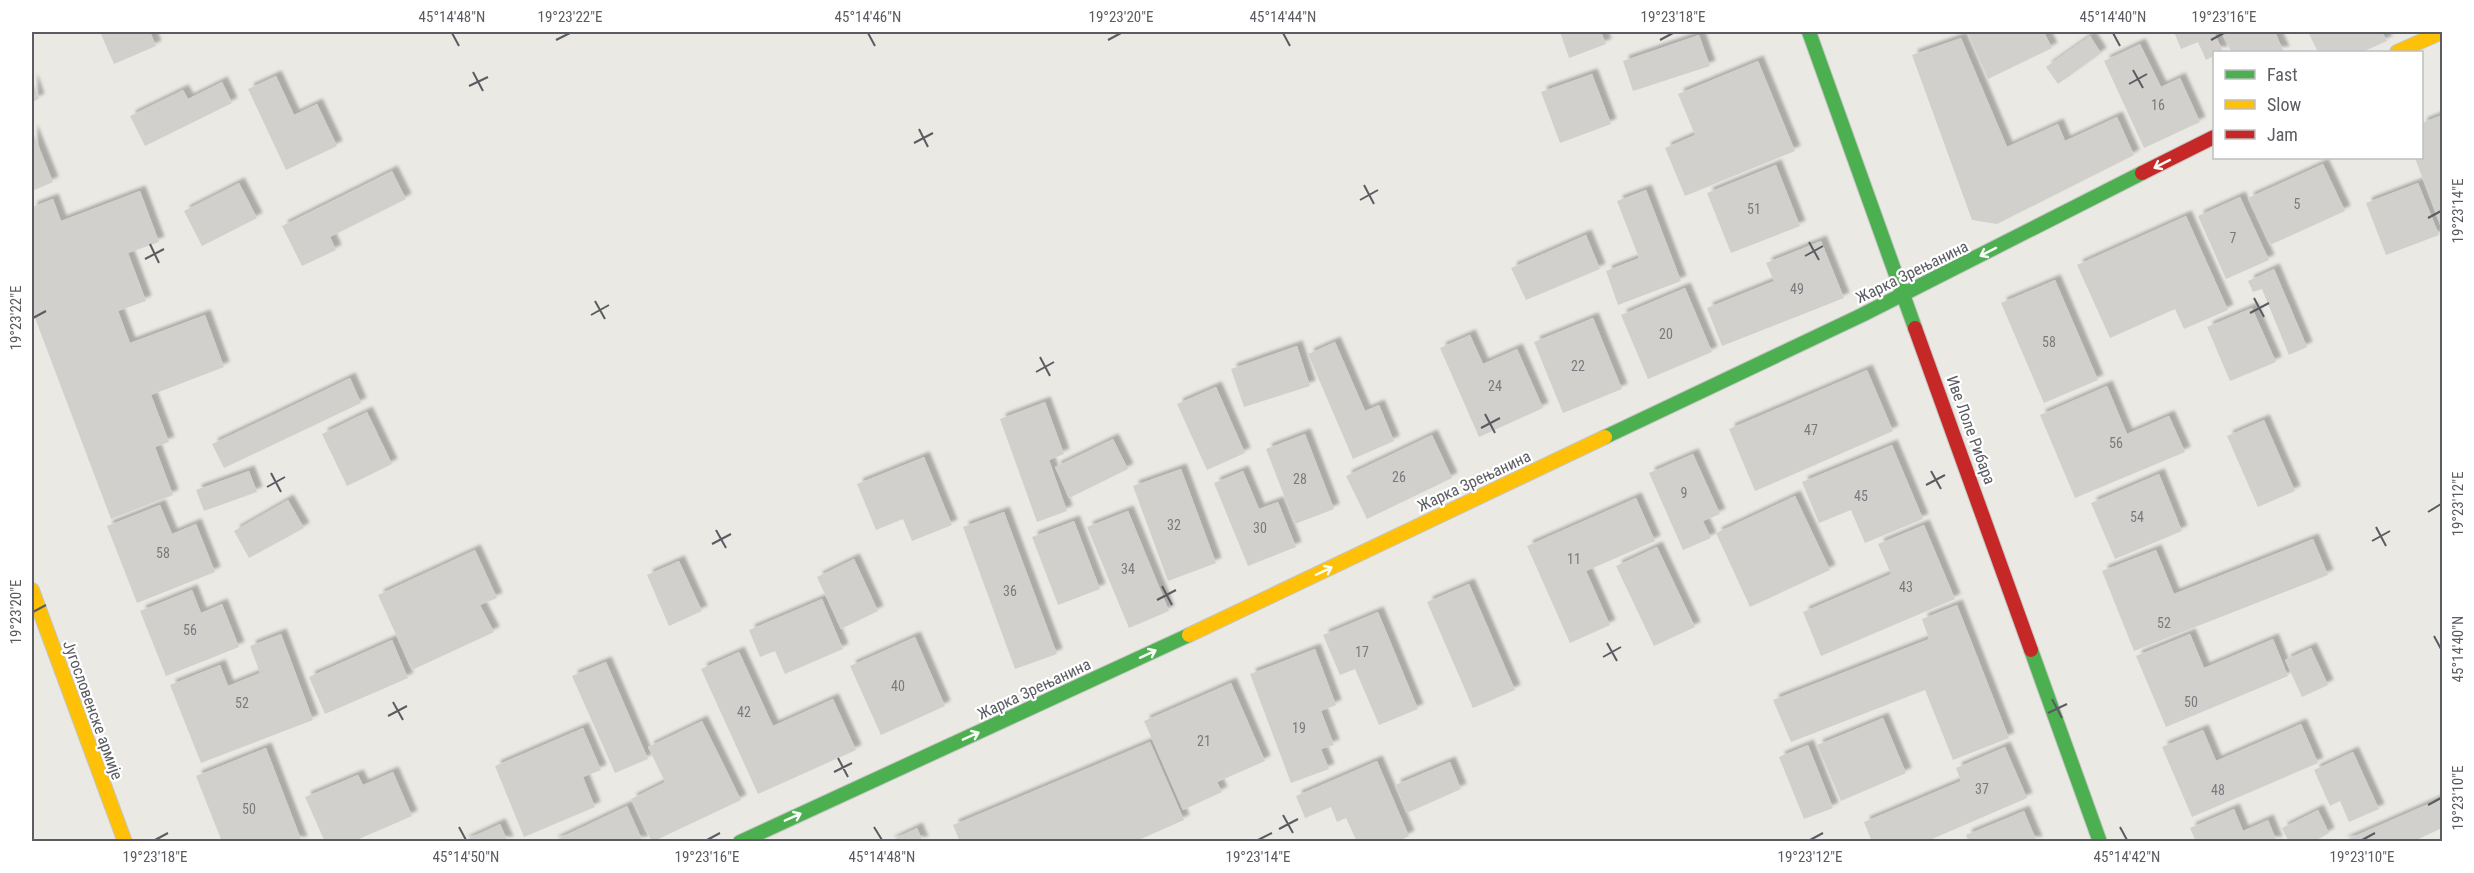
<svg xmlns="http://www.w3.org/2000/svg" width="2474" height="873" viewBox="0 0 2474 873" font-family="'Roboto Condensed',sans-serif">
<defs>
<filter id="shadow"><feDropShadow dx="5.5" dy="-5.5" stdDeviation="1.5" flood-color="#0004"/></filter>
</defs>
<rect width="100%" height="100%" fill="#eae9e4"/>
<path fill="#d1d0cd" filter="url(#shadow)" d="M100,32H150L156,46L114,64Z
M1560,32H1601L1606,44L1569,58Z
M1967,32H2044L2052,48L1988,79Z
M2174,32H2214L2223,52H2214V56L2206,60L2198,42L2181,49Z
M2222,32H2275L2284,52H2231Z
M2308,32H2382L2387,41L2362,52H2318Z
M1699,35L1710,66L1633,91L1623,61Z
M2090,36L2101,53L2058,84L2046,67Z
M1961,38L2007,147L2058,124L2065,141L2117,117L2134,155L1997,224L1972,220L1912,55Z
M2140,44L2161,87L2180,78L2200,122L2144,148L2104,61Z
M1758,61L1795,151L1685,196L1665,148L1695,135L1678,94Z
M1592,74L1611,124L1560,143L1541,92Z
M276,76L294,115L317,104L337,146L286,170L248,89Z
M32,79L39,99L32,102Z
M222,82L232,103L145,146L130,116L183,90L188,99Z
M2442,115V230L2415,158H2422V123Z
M32,130L53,182L32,191Z
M2323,164L2345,211L2270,245L2248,198Z
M1776,165L1800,226L1731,253L1707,193Z
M392,171L406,199L330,237L336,250L302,266L282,226Z
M239,183L257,218L202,246L184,211Z
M2418,183L2439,235L2386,255L2366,203Z
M1646,190L1681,281L1618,305L1606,271L1639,258L1617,201Z
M140,191L159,242L128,253L146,301L118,311L130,343L205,315L224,367L151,395L169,442L155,447L173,495L111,519L32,310V207L53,199L61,221Z
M2240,197L2269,260L2226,279L2198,216Z
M2186,216L2228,310L2184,329L2175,309L2110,338L2077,265Z
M1586,235L1600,269L1526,300L1511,268Z
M1821,241L1844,298L1722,346L1707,308L1774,281L1766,263Z
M2274,269L2307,347L2289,355L2262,289L2253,292L2248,281Z
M2055,280L2098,380L2044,403L2001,303Z
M1685,288L1712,352L1648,379L1621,315Z
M2252,308L2276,362L2230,381L2207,327Z
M1593,318L1622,389L1563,413L1534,342Z
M1470,335L1483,364L1517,349L1543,408L1479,437L1440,348Z
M1335,342L1365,411L1379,405L1394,441L1353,459L1308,354Z
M1297,346L1310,386L1244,407L1231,369Z
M1867,370L1893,431L1755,491L1729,429Z
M350,378L361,403L224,468L212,444Z
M2107,386L2127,434L2169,416L2185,452L2075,498L2040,415Z
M1216,387L1245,453L1207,470L1177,404Z
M1045,402L1064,454L1049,460L1067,511L1037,522L1000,419Z
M367,412L392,464L347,486L322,434Z
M2264,420L2295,491L2258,507L2227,436Z
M1305,434L1334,509L1295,524L1266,449Z
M1432,435L1452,478L1367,519L1346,476Z
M1113,439L1128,469L1069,498L1055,467Z
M1892,445L1923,519L1865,543L1851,510L1819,523L1802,482Z
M1693,454L1720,514L1703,521L1711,538L1683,550L1649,473Z
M924,457L952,525L912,541L903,519L876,530L857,484Z
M1181,469L1216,563L1168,581L1133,486Z
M249,471L257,492L204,511L196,490Z
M1243,471L1259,509L1278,502L1296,547L1248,566L1214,483Z
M2159,474L2182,531L2115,559L2091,503Z
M1795,496L1830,570L1750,607L1716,533Z
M1636,498L1655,541L1586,571L1610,625L1570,643L1527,546Z
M288,500L304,528L249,558L234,531Z
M160,505L172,534L196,524L215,572L137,603L107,526Z
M1128,511L1169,611L1129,628L1087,527Z
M1004,512L1057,654L1015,669L963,527Z
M1074,521L1100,589L1058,605L1032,537Z
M1924,525L1955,599L1821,656L1803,612L1891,574L1878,544Z
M2313,539L2328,575L2134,651L2102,571L2156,550L2174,594Z
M1657,547L1695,627L1654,646L1616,566Z
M475,550L497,598L480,605L494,632L412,670L378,595Z
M854,559L878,611L841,629L817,577Z
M679,561L702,611L669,626L647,575Z
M1469,584L1515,690L1473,708L1427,602Z
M192,590L201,613L222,604L239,647L166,676L140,611Z
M822,599L843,649L785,674L775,651L760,657L749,630Z
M1957,605L2009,738L1953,760L1925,690L1791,742L1773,700L1929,639L1922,619Z
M1378,612L1418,709L1379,725L1355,669L1340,675L1323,635Z
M281,634L313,720L201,763L170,685L220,665L228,686L260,673L250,646Z
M2190,634L2204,668L2273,639L2288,676L2166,727L2136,656Z
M915,637L945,706L881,735L850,666Z
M392,640L408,678L325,714L309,677Z
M2311,648L2328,685L2302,697L2285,660Z
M1315,649L1336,705L1321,711L1334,745L1321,749L1329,769L1291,783L1250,674Z
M739,652L773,726L833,699L856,750L758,794L701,669Z
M606,662L648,759L615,773L572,676Z
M1231,683L1265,761L1217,782L1222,792L1183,810L1144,721Z
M1883,718L1906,773L1841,801L1817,745Z
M702,721L741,800L652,842L631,799L665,782L648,747Z
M2301,724L2318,763L2192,817L2162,747L2203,730L2216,761Z
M583,728L601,770L583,777L595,807L524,837L495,766Z
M1150,742L1184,820L1134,842H960L953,825Z
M1808,745L1833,808L1804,819L1779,757Z
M2005,747L2027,798L1925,842H1872L1864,822L1961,781L1956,768Z
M266,748L302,842H222L196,776Z
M2353,752L2379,809L2349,822L2340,801L2330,806L2314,770Z
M1377,761L1409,836L1397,842H1357L1346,818L1337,822L1331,807L1305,818L1296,796Z
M1450,762L1461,789L1407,813L1395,785Z
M393,772L412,816L352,842H325L305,797L358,775L363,785Z
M2442,798V828L2412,842H2341Z
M627,806L643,842H551Z
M2234,809L2243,831L2268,820L2277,842H2196L2190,828Z
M2318,810L2329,833L2313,842H2289L2282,828Z
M2024,811L2037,842H1969L1966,835Z
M500,824L508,842H461Z
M917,828L923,842H888Z"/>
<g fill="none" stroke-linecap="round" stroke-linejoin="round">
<g stroke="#c5c6c4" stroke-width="16">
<path id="fast" d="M1809,32L1915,328
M1605,437L1862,315L2142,173
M2031,650L2100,842
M740,842L1189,635"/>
</g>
<g stroke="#c5c6c4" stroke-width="16">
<path id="slow" d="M2397,52L2442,32
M32,590L125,842
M1189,635L1605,437"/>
</g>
<g stroke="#c5c6c4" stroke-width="16">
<path id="jam" d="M2142,173L2214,137
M1915,328L2031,650"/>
</g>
<use href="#fast" stroke="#4caf50" stroke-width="14"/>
<use href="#slow" stroke="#ffc107" stroke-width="14"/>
<use href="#jam" stroke="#c62828" stroke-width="14"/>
</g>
<defs><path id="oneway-shaft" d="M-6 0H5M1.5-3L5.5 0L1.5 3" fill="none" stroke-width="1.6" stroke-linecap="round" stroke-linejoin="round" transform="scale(1.5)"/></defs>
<g stroke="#f6fbf6">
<use href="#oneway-shaft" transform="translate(2162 164) rotate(153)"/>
<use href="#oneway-shaft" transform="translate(1988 252) rotate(153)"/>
<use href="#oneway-shaft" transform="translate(1324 571) rotate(-25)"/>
<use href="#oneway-shaft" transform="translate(1148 654) rotate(-25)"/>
<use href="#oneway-shaft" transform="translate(971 736) rotate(-24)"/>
<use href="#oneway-shaft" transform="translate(793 817) rotate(-24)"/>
</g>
<path fill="none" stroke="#5a5c62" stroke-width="2" d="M452,33L459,46M868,33L875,46M1283,33L1290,46M2113,33L2120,46M556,40L570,33M1108,40L1121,33M1660,40L1673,33M2211,40L2224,33M2133,70L2143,88M473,72L483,91M2129,84L2147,74M469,86L488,77M919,129L928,147M914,143L933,133M1364,185L1374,204M1360,200L1378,190M2428,218L2441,211M1809,242L1819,260M150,244L159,263M1805,256L1823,246M145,259L164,249M2254,298L2264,317M595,301L605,319M2250,313L2269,303M591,315L609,305M33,318L46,311M1040,357L1050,376M1036,372L1054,362M1485,414L1495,433M1481,428L1500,418M1931,471L1941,489M271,473L281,492M1926,485L1945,475M267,487L285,477M2428,512L2441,504M2376,527L2386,546M716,530L726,548M2372,541L2390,531M712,544L731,534M1162,586L1172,605M1157,600L1176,590M33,612L46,605M2434,636L2441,649M1607,643L1617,661M1603,657L1621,647M2052,699L2062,718M393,702L403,720M2048,713L2067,704M388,716L407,706M838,758L848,777M834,772L852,763M2428,805L2441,798M1283,815L1293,833M459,827L466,840M874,827L882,840M2120,827L2127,840M1279,829L1298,819M155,840L168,833M707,840L720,833M1258,840L1272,833M1810,840L1823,833M2362,840L2375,833"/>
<g text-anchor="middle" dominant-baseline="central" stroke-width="4.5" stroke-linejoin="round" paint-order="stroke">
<g font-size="14" fill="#797a7e">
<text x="2158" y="105">16</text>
<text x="2297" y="204">5</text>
<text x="1754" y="209">51</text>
<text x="2233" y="238">7</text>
<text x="1797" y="289">49</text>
<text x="1666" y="334">20</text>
<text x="2049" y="342">58</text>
<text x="1578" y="366">22</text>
<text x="1495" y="386">24</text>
<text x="1811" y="430">47</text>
<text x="2116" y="443">56</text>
<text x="1399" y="477">26</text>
<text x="1300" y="479">28</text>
<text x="1684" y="493">9</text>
<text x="1861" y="496">45</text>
<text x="2137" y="517">54</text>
<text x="1174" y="525">32</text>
<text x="1260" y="528">30</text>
<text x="163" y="553">58</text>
<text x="1574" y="559">11</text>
<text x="1128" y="569">34</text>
<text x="1906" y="587">43</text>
<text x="1010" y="591">36</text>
<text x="2164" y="623">52</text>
<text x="190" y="630">56</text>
<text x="1362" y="652">17</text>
<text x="898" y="686">40</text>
<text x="2191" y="702">50</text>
<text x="242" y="703">52</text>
<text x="744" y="712">42</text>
<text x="1299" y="728">19</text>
<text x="1204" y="741">21</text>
<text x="1982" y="789">37</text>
<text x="2218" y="790">48</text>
<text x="249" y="809">50</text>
</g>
<g font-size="16" fill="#5a5c62" stroke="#fff">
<text transform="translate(1912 272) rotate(-26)">Жарка Зрењанина</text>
<text transform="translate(1971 430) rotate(70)">Иве Лоле Рибара</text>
<text transform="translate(1474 481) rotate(-25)">Жарка Зрењанина</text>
<text transform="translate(1034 689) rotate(-25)">Жарка Зрењанина</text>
<text transform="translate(93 710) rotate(70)">Југословенске армије</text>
</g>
</g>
<rect width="2474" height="873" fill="none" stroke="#ffffff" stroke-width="66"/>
<rect x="2213" y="51" width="210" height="108" fill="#ffffff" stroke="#bdbec0" stroke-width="1.5"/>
<rect x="2225" y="70" width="30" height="9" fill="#4caf50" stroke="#bdbec0" stroke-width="1.5"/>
<text x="2267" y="81" font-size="18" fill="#5a5c62">Fast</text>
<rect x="2225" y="100" width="30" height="9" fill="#ffc107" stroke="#bdbec0" stroke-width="1.5"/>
<text x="2267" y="111" font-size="18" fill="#5a5c62">Slow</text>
<rect x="2225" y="130" width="30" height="9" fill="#c62828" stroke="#bdbec0" stroke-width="1.5"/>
<text x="2267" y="141" font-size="18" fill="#5a5c62">Jam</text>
<rect x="33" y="33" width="2408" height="807" fill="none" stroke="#5a5c62" stroke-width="2"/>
<g font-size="15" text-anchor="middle" fill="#5a5c62">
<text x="452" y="22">45°14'48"N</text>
<text x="570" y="22">19°23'22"E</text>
<text x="868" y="22">45°14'46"N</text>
<text x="1121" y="22">19°23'20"E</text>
<text x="1283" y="22">45°14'44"N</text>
<text x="1673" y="22">19°23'18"E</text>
<text x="2113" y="22">45°14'40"N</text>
<text x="2224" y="22">19°23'16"E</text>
<text transform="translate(2458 211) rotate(-90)" y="5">19°23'14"E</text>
<text transform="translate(16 318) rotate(-90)" y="5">19°23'22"E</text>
<text transform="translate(2458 504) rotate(-90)" y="5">19°23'12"E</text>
<text transform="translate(16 612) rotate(-90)" y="5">19°23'20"E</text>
<text transform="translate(2458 649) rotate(-90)" y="5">45°14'40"N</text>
<text transform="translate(2458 798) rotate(-90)" y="5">19°23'10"E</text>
<text x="155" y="862">19°23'18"E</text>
<text x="466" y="862">45°14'50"N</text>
<text x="707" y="862">19°23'16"E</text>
<text x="882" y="862">45°14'48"N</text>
<text x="1258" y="862">19°23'14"E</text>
<text x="1810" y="862">19°23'12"E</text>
<text x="2127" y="862">45°14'42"N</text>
<text x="2362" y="862">19°23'10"E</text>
</g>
</svg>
